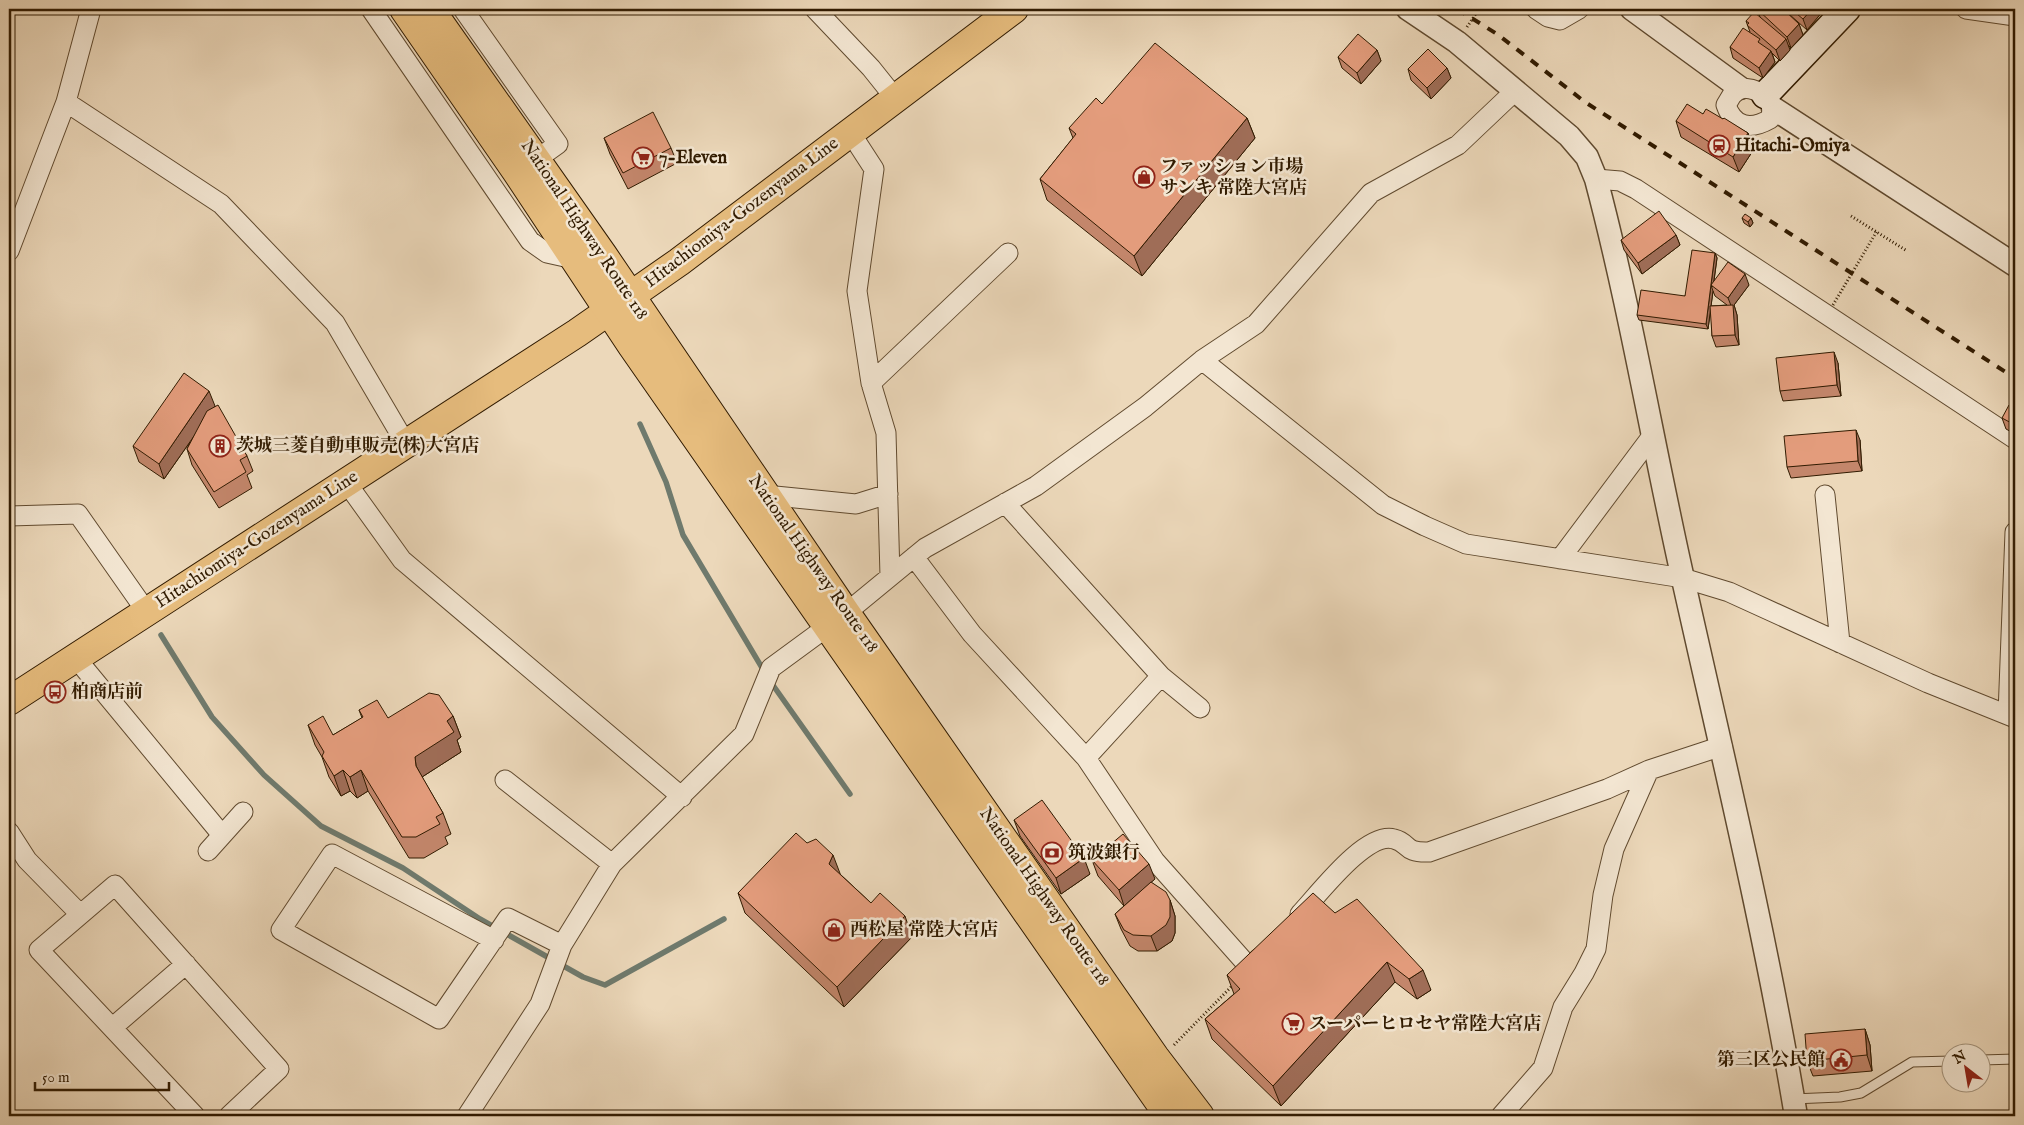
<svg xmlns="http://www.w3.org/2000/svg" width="2024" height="1125" viewBox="0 0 2024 1125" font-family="'IM FELL English','Noto Serif JP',serif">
<rect width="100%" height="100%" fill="#ecd8ba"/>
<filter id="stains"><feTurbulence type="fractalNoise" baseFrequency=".004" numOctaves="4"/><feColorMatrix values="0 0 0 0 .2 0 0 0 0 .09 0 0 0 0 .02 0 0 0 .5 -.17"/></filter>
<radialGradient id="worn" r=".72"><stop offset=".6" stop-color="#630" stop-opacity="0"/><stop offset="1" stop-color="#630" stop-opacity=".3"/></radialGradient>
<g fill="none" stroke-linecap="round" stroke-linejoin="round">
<path stroke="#6f7a6d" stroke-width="5.5" d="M640,424L666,482L683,535L764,671
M161,635L212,717L264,775L321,826L403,868L480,919L583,977L605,985L724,919
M770,681L850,794"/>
<g stroke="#604a2f" stroke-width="11">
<path id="service" d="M1982,1060L2015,1059
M1793,1099L1840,1097L1861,1093L1912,1062L1952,1061"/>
</g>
<g stroke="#604a2f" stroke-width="21">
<path id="minor" d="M371,9L530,241L547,253L574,259
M463,9L558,144L537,159
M815,9L871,68L895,98
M1536,9L1548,17L1560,20L1579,9
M1966,9L2015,16
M1740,88C1757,88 1765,94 1773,108L1770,119C1751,130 1734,128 1726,105L1732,95Z
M66,102L221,204L335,323L406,444
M850,132L874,169L857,291L871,383L886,433L890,576
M1596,179L1620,181L1636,189L2015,439
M9,251L66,102L91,9
M1202,360L1383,505L1425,526L1466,544L1683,578L1729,592L1928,683L2015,718
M871,383L1008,253
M346,482L402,560L682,797
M765,495L856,504L888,494
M1825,495L1840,643
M1005,503L1161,676L1200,708
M9,516L78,514L146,611
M914,557L972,634L1086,758L1155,861L1250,968L1259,958
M1560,559L1652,436
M75,657L222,835
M2008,714L2015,532
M1086,758L1161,676
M505,780L612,864
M9,832L27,860L80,914
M208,851L243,812
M1300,914C1319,894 1366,831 1394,839C1410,843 1403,853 1429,852L1607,789L1649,770L1722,746
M494,940L332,854L281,930L439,1019L508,918L562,945
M113,1027L186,964
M195,1116L39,950L115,885L279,1069L229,1116
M467,1116L540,1004L562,945L612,864L744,734L771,668L846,613L925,548L1036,486L1145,407L1202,360L1256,324L1371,193L1458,145L1516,90
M1501,1116L1543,1068L1563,1007L1584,973L1596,949L1603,895L1614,849L1649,770"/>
</g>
<g stroke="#604a2f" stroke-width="25">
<path id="tertiary" d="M1408,9L1457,42L1569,136L1587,157L1596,179C1631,311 1653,446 1683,579C1723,758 1766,935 1796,1116
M1632,9L1740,88
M1773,108L2015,265"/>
</g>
<g stroke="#311b01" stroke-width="29">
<path id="secondary" d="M1765,95L1847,9"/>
</g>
<g stroke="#311b01" stroke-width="30">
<path id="primary" d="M9,701L577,333L679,262L1014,9"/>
</g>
<g stroke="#311b01" stroke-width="30">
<path id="trunk" d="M404,9L516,171L632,346L1169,1116
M430,9L603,255L846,613L1155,1057L1200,1116"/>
</g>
<path stroke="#311b01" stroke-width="3" stroke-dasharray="1 2.5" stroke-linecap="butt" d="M1467,27L1479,9
M1851,216L1907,251
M1174,1045L1233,985"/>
<use href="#service" stroke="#f3e6d2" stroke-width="9"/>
<use href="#minor" stroke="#f3e6d2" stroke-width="19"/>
<use href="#tertiary" stroke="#f3e6d2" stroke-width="22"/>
<use href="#secondary" stroke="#f3e6d2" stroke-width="26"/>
<use href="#primary" stroke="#e6bc7d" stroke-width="28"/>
<use href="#trunk" stroke="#e6bc7d" stroke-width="28"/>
<path stroke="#311b01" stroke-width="4" stroke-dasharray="9 9" stroke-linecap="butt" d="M1457,9L1497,34L1585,102L2015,378"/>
<path stroke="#311b01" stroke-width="3" stroke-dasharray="1 2.5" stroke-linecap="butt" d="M1833,305L1877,231"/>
</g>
<path fill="#c3866b" stroke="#311b01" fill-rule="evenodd" d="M1757,9H1785L1784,10L1799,24L1803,35L1791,48L1788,45L1790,50L1780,61L1772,53L1775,62L1763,78L1733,58L1730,47L1750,32L1746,21L1760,17Z
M1787,9H1822L1823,11L1807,30L1789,14Z
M1377,50L1381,61L1361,84L1342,68L1338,57Z
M1447,68L1451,78L1431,99L1411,80L1408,69Z
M1102,104L1247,118L1255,138L1142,276L1047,200L1040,179L1073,138L1069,128Z
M1703,114L1723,119L1748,133L1754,149L1739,172L1681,137L1676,121Z
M604,138L671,148L677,163L628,189L610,154Z
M1742,218H1751L1753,223L1750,227L1744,223Z
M1676,235L1680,245L1642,274L1624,250L1621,240Z
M1715,253L1717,258L1714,281L1749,285L1734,305L1737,315L1739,345L1716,347L1712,336L1711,308L1708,329L1639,320L1637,315L1685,296ZM1713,291L1715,296L1727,305L1711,306Z
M1838,363L1841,396L1783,401L1780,391Z
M215,406L247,456L253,471L247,475L252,488L219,508L192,465L187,449L190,442L164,479L139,462L133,446Z
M2015,409V434L2006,429L2002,418Z
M1860,440L1862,471L1791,478L1787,467Z
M359,710L388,718L453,716L461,737L457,740L461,752L422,777L443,813L451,834L445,837L448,844L424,858H409L368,791L357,798L350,791L341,796L329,777L322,757L315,745L308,725L333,735L362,718Z
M1014,820L1090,874L1061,894L1020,836Z
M1092,860L1155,879L1151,882L1170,900L1175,916V933L1172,941L1157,951H1138L1130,946L1121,929L1115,914L1124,906L1098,876Z
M840,874L871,903L912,937L844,1007L745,913L738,893Z
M1335,913L1431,990L1417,999L1395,982L1281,1106L1212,1039L1205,1019L1234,994L1227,975Z
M1865,1029L1870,1045L1872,1071L1813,1076L1807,1061Z"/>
<path fill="#9f6d57" stroke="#311b01" d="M1812,9H1822L1823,11L1807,30L1803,19Z
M1799,24L1803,35L1791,48L1787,37Z
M1786,39L1790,50L1780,61L1776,50Z
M1377,50L1381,61L1361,84L1357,73Z
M1771,51L1775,62L1763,78L1759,68Z
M1447,68L1451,78L1431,99L1427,88Z
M1247,118L1255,138L1142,276L1134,256Z
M1748,133L1754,149L1739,172L1733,157Z
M1751,218L1753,223L1750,227L1748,222Z
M1676,235L1680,245L1642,274L1638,263Z
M1715,253L1717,258L1713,287L1711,285Z
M1745,274L1749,285L1734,305L1737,315L1739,345L1735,335L1732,308L1728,298Z
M1711,285L1713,291L1708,329L1706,324Z
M1834,352L1838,363L1841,396L1837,385Z
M209,391L215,406L164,479L159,464Z
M1856,430L1860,440L1862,471L1858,461Z
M453,716L461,737L457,740L461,752L422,777L416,766L415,757L447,721Z
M343,770L350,791L341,796L334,776Z
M361,770L368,791L357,798L350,777Z
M833,855L841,876L829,864Z
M1084,858L1090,874L1061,894L1056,878Z
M1149,864L1155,879L1124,906L1119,890Z
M1170,900L1175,916V933L1172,941L1157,951L1151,936Z
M905,916L912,937L844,1007L837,987Z
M1387,962L1395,982L1281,1106L1273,1086Z
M1423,970L1431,990L1417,999L1409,979Z
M1865,1029L1870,1045L1872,1071L1867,1055Z"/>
<path fill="#e39c7c" stroke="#311b01" d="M1757,9H1777L1778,10L1779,9H1783L1799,24L1787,37Z
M1791,9H1812L1803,19Z
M1754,12L1786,39L1776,50L1747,25L1749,23L1746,21Z
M1743,28L1760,39L1758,42L1771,51L1759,68L1730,47Z
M1358,34L1377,50L1357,73L1338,57Z
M1155,43L1247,118L1134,256L1040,179L1076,134L1069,128L1096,98L1102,104Z
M1428,49L1447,68L1427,88L1408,69Z
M1687,104L1703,114L1706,109L1723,119L1724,118L1748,133L1733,157L1676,121Z
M653,112L671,148L623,173L604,138Z
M1659,211L1676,235L1638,263L1621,240Z
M1745,214L1751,218L1748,222L1742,218Z
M1692,250L1715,253L1706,324L1637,315L1641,290L1685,296Z
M1728,262L1745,274L1728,298L1711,285Z
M1733,305L1735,335L1712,336L1710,306Z
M1834,352L1837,385L1780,391L1776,358Z
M184,373L209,391L159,464L133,446Z
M218,405L247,456L240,460L246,472L214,492L187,449L207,411Z
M2009,405L2015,409V425L2002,418Z
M1856,430L1858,461L1787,467L1784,436Z
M429,693L439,695L453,716L447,721L454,732L415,757L416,766L443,813L436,817L440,824L416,837H402L361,770L350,777L343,770L334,776L322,756L324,752L308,725L323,716L333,735L363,717L359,710L377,700L388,718Z
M1042,800L1084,858L1056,878L1014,820Z
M796,833L807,843L816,839L833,855L829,864L871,903L880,893L905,916L837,987L738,893Z
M1123,834L1149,864L1119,890L1092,860Z
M1151,882L1166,892L1170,900V917L1166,925L1151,936L1133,935L1124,930L1115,914Z
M1313,893L1335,913L1357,899L1423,970L1409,979L1387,962L1273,1086L1205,1019L1240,989L1227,975Z
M1865,1029L1867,1055L1807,1061L1805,1034Z"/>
<defs>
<g id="station-ring" transform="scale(1.125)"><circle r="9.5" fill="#f3e6d2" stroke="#8f2418" stroke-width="1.5"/><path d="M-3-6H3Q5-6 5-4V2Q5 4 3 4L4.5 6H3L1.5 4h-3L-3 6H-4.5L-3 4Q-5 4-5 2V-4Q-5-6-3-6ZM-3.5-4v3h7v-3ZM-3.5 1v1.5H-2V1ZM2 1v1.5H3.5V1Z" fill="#8f2418"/></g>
<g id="supermarket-ring" transform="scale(1.125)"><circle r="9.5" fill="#f3e6d2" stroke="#8f2418" stroke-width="1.5"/><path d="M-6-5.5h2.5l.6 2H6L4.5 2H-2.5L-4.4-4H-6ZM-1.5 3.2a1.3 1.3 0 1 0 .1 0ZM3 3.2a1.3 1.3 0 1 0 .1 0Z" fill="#8f2418"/></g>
<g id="shop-ring" transform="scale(1.125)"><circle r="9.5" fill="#f3e6d2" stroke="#8f2418" stroke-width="1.5"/><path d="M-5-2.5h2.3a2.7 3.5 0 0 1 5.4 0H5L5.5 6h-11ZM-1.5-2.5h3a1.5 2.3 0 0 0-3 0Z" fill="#8f2418"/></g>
<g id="building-ring" transform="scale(1.125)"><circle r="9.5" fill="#f3e6d2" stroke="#8f2418" stroke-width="1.5"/><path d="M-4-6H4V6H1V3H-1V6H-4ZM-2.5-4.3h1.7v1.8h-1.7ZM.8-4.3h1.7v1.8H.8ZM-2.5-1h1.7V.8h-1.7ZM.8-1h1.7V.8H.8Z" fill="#8f2418"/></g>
<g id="bus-ring" transform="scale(1.125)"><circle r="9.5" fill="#f3e6d2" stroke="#8f2418" stroke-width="1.5"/><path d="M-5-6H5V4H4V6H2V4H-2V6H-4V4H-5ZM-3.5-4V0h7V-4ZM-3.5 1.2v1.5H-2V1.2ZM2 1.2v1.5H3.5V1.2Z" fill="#8f2418"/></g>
<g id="bank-ring" transform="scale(1.125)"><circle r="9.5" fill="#f3e6d2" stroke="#8f2418" stroke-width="1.5"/><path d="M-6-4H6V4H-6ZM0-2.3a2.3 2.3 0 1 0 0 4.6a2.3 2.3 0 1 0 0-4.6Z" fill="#8f2418"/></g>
<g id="civic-ring" transform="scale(1.125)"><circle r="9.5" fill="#f3e6d2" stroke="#8f2418" stroke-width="1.5"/><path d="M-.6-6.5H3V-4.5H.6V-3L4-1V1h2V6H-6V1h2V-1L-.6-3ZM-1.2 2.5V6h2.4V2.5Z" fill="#8f2418"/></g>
</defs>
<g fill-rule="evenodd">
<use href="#station-ring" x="1719" y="146"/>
<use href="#supermarket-ring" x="643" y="158"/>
<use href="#shop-ring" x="1144" y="177"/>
<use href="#building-ring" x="220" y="446"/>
<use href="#bus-ring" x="55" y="692"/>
<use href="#bank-ring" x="1052" y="853"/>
<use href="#shop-ring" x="834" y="930"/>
<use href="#supermarket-ring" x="1293" y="1024"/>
<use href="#civic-ring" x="1841" y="1060"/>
</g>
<g text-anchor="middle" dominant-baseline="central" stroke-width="5" stroke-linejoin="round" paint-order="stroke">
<g font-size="18" font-weight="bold" fill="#311b01" stroke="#f3e6d2" text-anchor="start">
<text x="1735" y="146">Hitachi-Omiya</text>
<text x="659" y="158">7-Eleven</text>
<text x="1160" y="167">ファッション市場<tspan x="1160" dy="21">サンキ 常陸大宮店</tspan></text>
<text x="236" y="446">茨城三菱自動車販売(株)大宮店</text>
<text x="71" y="692">柏商店前</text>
<text x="1068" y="853">筑波銀行</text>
<text x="850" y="930">西松屋 常陸大宮店</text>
<text x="1309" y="1024">スーパーヒロセヤ常陸大宮店</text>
<text x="1825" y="1060" text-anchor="end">第三区公民館</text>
</g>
<g font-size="18" fill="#311b01" stroke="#f3e6d2">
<text transform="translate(742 213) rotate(-37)">Hitachiomiya-Gozenyama Line</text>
<text transform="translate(584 230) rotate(56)">National Highway Route 118</text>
<text transform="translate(257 540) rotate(-33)">Hitachiomiya-Gozenyama Line</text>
<text transform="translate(813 564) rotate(55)">National Highway Route 118</text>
<text transform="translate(1044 897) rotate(55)">National Highway Route 118</text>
</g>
</g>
<rect width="2024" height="1125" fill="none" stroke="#ecd8ba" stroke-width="30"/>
<rect x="10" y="10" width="2004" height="1105" fill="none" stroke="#311b01" stroke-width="2.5"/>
<rect x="15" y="15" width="1994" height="1095" fill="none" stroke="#311b01"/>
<g transform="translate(1966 1068) rotate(329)"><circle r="24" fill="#f3e6d2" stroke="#a5957e"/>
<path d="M0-4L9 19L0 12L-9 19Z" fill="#8f2418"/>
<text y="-8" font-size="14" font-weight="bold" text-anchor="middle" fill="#311b01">N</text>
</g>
<path d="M35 1082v8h134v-8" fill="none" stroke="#311b01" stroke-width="2.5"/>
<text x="42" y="1082" font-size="15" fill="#311b01" stroke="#f3e6d2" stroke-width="4" paint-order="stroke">50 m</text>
<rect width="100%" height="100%" filter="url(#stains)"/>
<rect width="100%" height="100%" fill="url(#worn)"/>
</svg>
